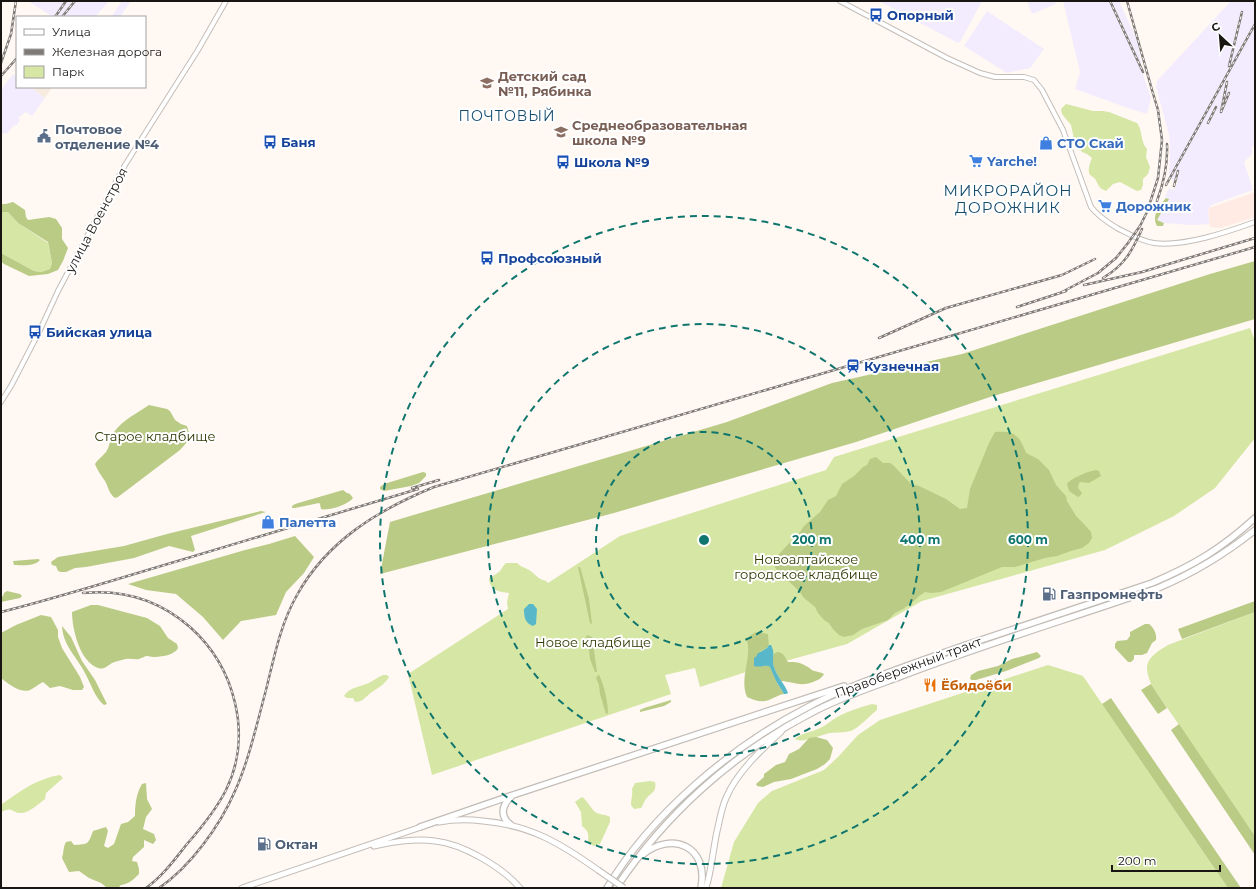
<svg xmlns="http://www.w3.org/2000/svg" width="1256" height="889" viewBox="0 0 1256 889" font-family="Montserrat,sans-serif">
<rect width="100%" height="100%" fill="#fff8f3"/>
<path fill="#ffebe4" d="M1255,192V217L1221,228L1210,227L1208,210L1209,208Z"/>
<path fill="#f2ecfe" d="M28,1H109L95,17H53Z
M122,1H131L120,17H111Z
M879,1H982L960,42L958,43Z
M1027,1H1055L1056,4L1032,14Z
M1063,1H1119L1137,40L1144,78L1151,98L1147,114L1128,108L1075,89L1080,72Z
M1231,1H1255V145L1252,146V154L1244,162L1253,190L1211,205L1208,210L1209,224L1192,225L1164,223L1157,220L1168,199L1165,197L1169,188L1174,190L1178,182L1169,178L1170,147L1169,135L1156,87L1157,81Z
M987,11L1044,49L1030,68L1007,73L964,46Z
M13,74L17,77V87H31L45,98L32,116L26,112L18,118L20,120L16,126L14,125L8,133H3L1,136V95L3,92L1,90Z"/>
<path fill="#f7eadf" d="M31,87H52L45,98Z"/>
<path fill="#d6e6a4" d="M1066,104L1093,111H1103L1109,112L1137,123C1143,131 1140,141 1147,149L1146,157L1150,167L1148,174L1143,179V185L1141,190L1137,191L1120,182L1113,184L1106,191C1098,188 1099,185 1095,179C1094,177 1091,176 1090,175C1087,170 1090,163 1092,158L1087,154L1082,152L1078,147L1074,139L1071,125L1062,114L1061,109Z
M4,211L8,212L18,223L48,243L52,263L50,269L41,272L34,271L1,253V212Z
M1250,328L1255,341V438L1215,488L1174,516L1105,550L922,601L847,644L746,672L700,687L695,668L665,675L671,694L432,775L408,674L508,609L507,602L509,593C499,592 489,590 489,578C492,576 497,574 500,571C502,568 503,566 506,563H517C521,567 524,567 529,570C536,574 537,579 546,581L548,583L620,536L826,470L834,457Z
M1255,612V836L1151,684C1149,679 1147,673 1147,668C1147,657 1160,650 1168,645Z
M1048,665L1083,676L1228,888H721L734,842L758,803L772,791L824,770L838,757L858,735L880,720Z
M383,675H387L389,677C384,685 379,687 372,692C365,697 363,702 355,702L353,698H347L344,696C349,687 360,687 369,683C374,680 378,677 383,675Z
M872,704L877,705V710C869,716 862,725 853,730C847,733 838,732 831,733C821,734 804,744 795,739C803,732 811,733 820,728C825,726 829,722 834,719C845,712 858,708 872,704Z
M60,775L63,778L46,793L45,799C38,804 29,814 19,813C10,811 12,807 1,812V805C20,791 36,779 60,775Z
M650,781L655,782C657,793 651,792 646,799C644,801 643,806 641,808L634,809L631,805C631,799 633,794 632,789L635,783Z
M582,797C587,800 590,807 594,811C598,815 605,814 610,817V822L600,844L593,846L588,841C589,833 588,831 582,826L581,812L575,802Z"/>
<path fill="#bacb85" d="M1166,198L1169,199L1157,220L1164,223L1163,226H1157C1151,216 1160,205 1166,198Z
M13,202L25,210L26,217L28,220L49,217L56,219L62,228V239L68,248L63,261L58,270L48,274L29,276L4,264L1,261V253L34,271L41,272L50,269L52,263L48,242L18,223L8,212H1V204H6Z
M1255,261V319L990,397L856,442L614,513L380,574L390,522L727,422L832,383L962,354L1210,274Z
M149,405L167,409L170,411L175,420L181,424L187,426L190,436L189,440L180,450L118,497L115,498C109,494 108,486 105,481C101,475 97,470 95,464C98,459 103,456 106,452C110,446 110,438 114,432C123,420 137,413 149,405Z
M995,432C1015,431 1019,435 1026,453L1038,459L1049,470L1056,485L1066,496L1067,501L1076,516L1084,524L1091,532L1092,538L1089,543L1082,548L1071,551L1057,556L1045,558L1015,567H1002L941,592L931,593L925,592L919,596L914,601L903,609L895,613L888,620L862,629L853,635L844,637L839,635L833,629L829,623L824,620L818,613L815,607L804,598L800,592L777,570L772,563L778,555L800,532L804,526L820,512L828,500L836,496L842,484L854,476L863,467L867,465L870,459L876,457L883,463H890L893,465L911,484L919,486L946,499L960,509L967,508L970,489L989,443Z
M1096,470L1099,471L1101,476L1089,483L1081,482L1079,483L1078,488L1082,493L1080,496L1078,497L1069,491L1067,484C1071,478 1089,471 1096,470Z
M423,472L426,473V476L419,483L411,486L384,491L380,489V487L384,484Z
M343,490L347,493L350,494L353,498C348,505 328,511 321,509L320,504L319,503L295,508H292V506L295,504Z
M261,511L266,512L191,536L195,550L193,552L169,546L134,558L86,567L75,568L66,572H61L58,571L56,566L52,565L51,562L58,557L124,546L167,534Z
M295,536L314,557L304,573L286,592L276,615L241,621L223,640L203,617L176,594L146,590L128,584L245,550L269,544Z
M38,559L40,560C34,567 22,565 14,565L13,561Z
M578,567H580L581,570L589,599L592,624L590,623Z
M7,591L20,594L22,596L20,598L1,602V597L3,596L4,593Z
M1255,601V612L1182,639L1178,629Z
M91,605H98L147,618L160,626L168,638L177,644L178,648C175,655 161,657 153,657C151,657 149,656 147,656C145,656 142,658 139,659C135,660 130,658 126,659C122,660 116,661 112,663C107,666 104,670 98,668C80,662 72,629 72,612Z
M41,615L51,617L58,630V637L62,648L80,677L84,687L82,690H73L60,686L50,688L43,682C39,684 34,688 30,690C21,694 7,683 1,678V633L16,625Z
M1145,624H1149C1154,628 1157,634 1156,640L1152,643L1147,653L1142,655H1134V659L1131,662H1128L1115,648V644L1117,641L1127,640L1130,636V632Z
M62,626L71,637L82,661L95,680L107,704L104,705C95,698 91,684 85,673C77,657 63,646 62,626Z
M756,632L768,634C768,645 772,647 760,651L767,665L771,667L776,681L784,694C778,695 774,698 769,700C761,703 754,700 747,697C739,678 752,659 747,640L751,635Z
M587,635L592,637L597,672H595L590,659L589,650L586,637Z
M777,652C784,652 785,658 788,662C795,662 800,662 806,666C809,667 811,670 814,671C818,672 820,672 824,674C821,679 818,680 813,682C800,687 794,682 781,681C776,672 770,664 774,654Z
M1037,652L1041,656L1039,658L1006,671L976,680H972L970,679L971,675L978,671L998,666L1012,659Z
M598,675H599C604,684 608,703 608,713L606,714L600,694L599,685L596,678Z
M1151,684L1167,708L1158,714L1141,690Z
M1111,698L1241,888H1228L1102,704Z
M671,700V702L664,706L640,712V710L644,708Z
M1179,724L1255,836V855L1171,730Z
M816,737L827,740L833,748L830,759L825,764L817,769L791,779L774,782L763,787L757,786L756,784L764,777V774L776,765L785,762L789,754L799,749L809,738Z
M146,783L147,799L152,809L146,817L143,829L154,834L156,840L153,844L144,840V847L133,857L132,861L137,862L139,869V874C134,879 129,884 121,885L118,888H109L106,887L101,883L89,878L79,871L69,872L62,858C64,852 63,847 66,842L71,841L74,845C88,844 88,845 93,831L106,827L108,831L104,846L108,848L114,844L121,824L128,822L135,816C135,805 136,794 142,784Z"/>
<path fill="#58b8c9" d="M529,604H533L537,609L536,624L533,626C525,623 524,617 524,609Z
M769,645H771C776,655 771,659 774,667C777,677 785,684 788,693L786,694H784L776,681L770,667C765,664 760,668 754,666V658L757,656V654L767,648Z"/>
<g fill="none" stroke-linecap="round" stroke-linejoin="round">
<g stroke="#c3bdb8" stroke-width="6">
<path id="minor" d="M840,1L947,58L980,73L995,77H1024L1034,80L1042,90L1063,130L1091,207C1098,216 1107,222 1117,228C1129,234 1140,241 1154,243C1184,247 1227,232 1255,222
M1,402L11,386L40,330L58,291L125,165L198,50L226,1"/>
</g>
<g stroke="#c3bdb8" stroke-width="7">
<path id="major" d="M439,822C454,819 468,819 483,821C530,825 560,843 598,870
M374,846C394,842 415,838 435,841C463,844 502,867 520,888
M242,888L424,826
M706,888C712,869 713,847 718,827C720,817 722,807 726,798C737,772 761,750 781,732"/>
</g>
<g stroke="#c3bdb8" stroke-width="8">
<path id="highway" d="M511,797C501,806 500,817 511,825
M420,827L516,794L844,686
M642,855C673,830 709,847 701,888
M607,888C651,814 732,746 808,707C828,696 848,688 869,680C900,668 932,657 963,646C1026,625 1089,604 1152,583C1194,565 1221,549 1255,518
M616,888C665,815 732,754 811,713C839,698 869,688 899,677C984,644 1072,618 1158,588C1194,573 1225,554 1255,530"/>
</g>
<use href="#minor" stroke="#fff" stroke-width="4"/>
<use href="#major" stroke="#fff" stroke-width="5"/>
<use href="#highway" stroke="#fff" stroke-width="5.5"/>
<g stroke="#7f7a76" stroke-width="2.5">
<path id="rail" d="M1110,1L1143,72
M55,17L66,1
M62,17L75,1
M1,63L11,34L16,1
M1229,66L1242,12
M1,76L17,58
M1227,82L1221,112L1229,93
M1208,123L1216,107
M1166,185L1255,24
M1174,186L1178,171
M1157,201C1164,182 1168,164 1167,144
M1103,278C1125,265 1132,251 1142,229
M1084,285L1142,272L1255,238
M1062,292L1098,273L1116,258L1128,243L1140,226L1147,212L1158,178L1162,140L1158,110L1152,90L1127,1
M1017,307L1066,291
M879,338L946,308L1062,275L1095,259
M412,488L439,480
M83,593C123,589 159,600 190,627C235,667 253,735 226,790C216,810 202,827 187,844C175,859 162,877 146,888
M1,612C41,602 81,590 121,578C220,549 319,518 418,489
M159,888C190,867 220,826 235,791C249,760 257,723 266,690C274,658 280,625 297,595C327,541 378,510 434,487L1255,247"/>
</g>
<use href="#rail" stroke="#fff" stroke-width="1" stroke-dasharray="3" stroke-linecap="butt"/>
<g stroke="#c3bdb8" stroke-width="7" stroke-linecap="butt">
<path id="major-bridge" d="M598,870L624,888"/>
</g>
<use href="#major-bridge" stroke="#fff" stroke-width="5"/>
</g>
<g fill="none" stroke="#0f766e" stroke-width="2" stroke-dasharray="7 5">
<circle cx="704" cy="540" r="108"/>
<circle cx="704" cy="540" r="216"/>
<circle cx="704" cy="540" r="324"/>
</g>
<defs>
<g id="bus-bare" transform="scale(1.08)"><path d="M-5-6H5V4H4V6H2V4H-2V6H-4V4H-5ZM-3.5-4V0h7V-4ZM-3.5 1.2v1.5H-2V1.2ZM2 1.2v1.5H3.5V1.2Z" fill="#1a4fb4" stroke="#fff" stroke-width="2.5" paint-order="stroke"/></g>
<g id="school-bare" transform="scale(1.08)"><path d="M0-5L7-2L0 1L-7-2ZM-4 1L0 2.5L4 1V4Q0 6-4 4Z" fill="#8d6e63" stroke="#fff" stroke-width="2.5" paint-order="stroke"/></g>
<g id="civic-bare" transform="scale(1.08)"><path d="M-.6-6.5H3V-4.5H.6V-3L4-1V1h2V6H-6V1h2V-1L-.6-3ZM-1.2 2.5V6h2.4V2.5Z" fill="#5c6f8a" stroke="#fff" stroke-width="2.5" paint-order="stroke"/></g>
<g id="shop-bare" transform="scale(1.08)"><path d="M-5-2.5h2.3a2.7 3.5 0 0 1 5.4 0H5L5.5 6h-11ZM-1.5-2.5h3a1.5 2.3 0 0 0-3 0Z" fill="#3f7fe0" stroke="#fff" stroke-width="2.5" paint-order="stroke"/></g>
<g id="supermarket-bare" transform="scale(1.08)"><path d="M-6-5.5h2.5l.6 2H6L4.5 2H-2.5L-4.4-4H-6ZM-1.5 3.2a1.3 1.3 0 1 0 .1 0ZM3 3.2a1.3 1.3 0 1 0 .1 0Z" fill="#3f7fe0" stroke="#fff" stroke-width="2.5" paint-order="stroke"/></g>
<g id="station-bare" transform="scale(1.08)"><path d="M-3-6H3Q5-6 5-4V2Q5 4 3 4L4.5 6H3L1.5 4h-3L-3 6H-4.5L-3 4Q-5 4-5 2V-4Q-5-6-3-6ZM-3.5-4v3h7v-3ZM-3.5 1v1.5H-2V1ZM2 1v1.5H3.5V1Z" fill="#1a4fb4" stroke="#fff" stroke-width="2.5" paint-order="stroke"/></g>
<g id="fuel-bare" transform="scale(1.08)"><path d="M-5.5-6h7V0h2V4h1.3V-2.5L3-4.5l.8-.8L6-3V5H2.5V1h-1V6h-7ZM-4.2-4.7v3.2H.2V-4.7Z" fill="#5c6f8a" stroke="#fff" stroke-width="2.5" paint-order="stroke"/></g>
<g id="restaurant-bare" transform="scale(1.08)"><path d="M-5-6h1v4h1v-4h1v4h1v-4h1v5L-1.5 .5V6h-2V.5L-5-1ZM5-6V6H3V1.5H1.5Q1.5-4 5-6Z" fill="#e8710a" stroke="#fff" stroke-width="2.5" paint-order="stroke"/></g>
</defs>
<g fill-rule="evenodd">
<use href="#bus-bare" x="876" y="15"/>
<use href="#school-bare" x="487" y="83"/>
<use href="#school-bare" x="561" y="132"/>
<use href="#civic-bare" x="44" y="136"/>
<use href="#bus-bare" x="270" y="142"/>
<use href="#shop-bare" x="1046" y="143"/>
<use href="#supermarket-bare" x="976" y="161"/>
<use href="#bus-bare" x="563" y="162"/>
<use href="#supermarket-bare" x="1105" y="206"/>
<use href="#bus-bare" x="487" y="258"/>
<use href="#bus-bare" x="35" y="332"/>
<use href="#station-bare" x="853" y="366"/>
<use href="#shop-bare" x="268" y="522"/>
<use href="#fuel-bare" x="1049" y="594"/>
<use href="#restaurant-bare" x="930" y="685"/>
<use href="#fuel-bare" x="264" y="844"/>
</g>
<g text-anchor="middle" dominant-baseline="central" stroke-width="4" stroke-linejoin="round" paint-order="stroke">
<g font-size="13" font-weight="bold" fill="#164399" stroke="#fff" text-anchor="start">
<text x="887" y="15">Опорный</text>
<text x="281" y="142">Баня</text>
<text x="574" y="162">Школа №9</text>
<text x="498" y="258">Профсоюзный</text>
<text x="46" y="332">Бийская улица</text>
<text x="864" y="366">Кузнечная</text>
</g>
<g font-size="13" font-weight="bold" fill="#785e54" stroke="#fff" text-anchor="start">
<text x="498" y="76">Детский сад<tspan x="498" dy="15">№11, Рябинка</tspan></text>
<text x="572" y="125">Среднеобразовательная<tspan x="572" dy="15">школа №9</tspan></text>
</g>
<g font-size="13" font-weight="bold" fill="#4e5e75" stroke="#fff" text-anchor="start">
<text x="55" y="129">Почтовое<tspan x="55" dy="15">отделение №4</tspan></text>
<text x="1060" y="594">Газпромнефть</text>
<text x="275" y="844">Октан</text>
</g>
<g font-size="13" font-weight="bold" fill="#366cbe" stroke="#fff" text-anchor="start">
<text x="1057" y="143">СТО Скай</text>
<text x="987" y="161">Yarche!</text>
<text x="1116" y="206">Дорожник</text>
<text x="279" y="522">Палетта</text>
</g>
<g font-size="13" fill="#181513" stroke="#fff">
<text transform="translate(96 220) rotate(-62)">улица Военстроя</text>
<text transform="translate(908 667) rotate(-20)">Правобережный тракт</text>
</g>
<g font-size="13" fill="#303903" stroke="#fff">
<text x="155" y="436">Старое кладбище</text>
<text x="806" y="559">Новоалтайское<tspan x="806" dy="15">городское кладбище</tspan></text>
<text x="593" y="642">Новое кладбище</text>
</g>
<g font-size="13" font-weight="bold" fill="#c56008" stroke="#fff" text-anchor="start">
<text x="941" y="685">Ёбидоёби</text>
</g>
<g font-size="14" letter-spacing="1" fill="#164d6f" stroke="#fff">
<text x="507" y="116">ПОЧТОВЫЙ</text>
</g>
<g font-size="15" letter-spacing="1" fill="#164d6f" stroke="#fff">
<text x="1008" y="190">МИКРОРАЙОН<tspan x="1008" dy="17">ДОРОЖНИК</tspan></text>
</g>
</g>
<circle cx="704" cy="540" r="6" fill="#0f766e" stroke="#fff" stroke-width="2"/>
<g font-size="12" text-anchor="middle" font-weight="bold" fill="#0f766e" stroke="#fff" stroke-width="4" stroke-linejoin="round" paint-order="stroke">
<text x="812" y="544">200 m</text>
<text x="920" y="544">400 m</text>
<text x="1028" y="544">600 m</text>
</g>
<rect width="1256" height="889" fill="none" stroke="#181513" stroke-width="4"/>
<rect x="16" y="16" width="130" height="72" fill="#ffffff" stroke="#a3a1a1"/>
<rect x="24" y="29" width="20" height="6" fill="#ffffff" stroke="#a3a1a1"/>
<text x="52" y="36" font-size="12" fill="#181513">Улица</text>
<rect x="24" y="49" width="20" height="6" fill="#7f7a76" stroke="#a3a1a1"/>
<text x="52" y="56" font-size="12" fill="#181513">Железная дорога</text>
<rect x="24" y="66" width="20" height="12" fill="#d6e6a4" stroke="#a3a1a1"/>
<text x="52" y="76" font-size="12" fill="#181513">Парк</text>
<g transform="translate(1220 36) rotate(334)" stroke="#ffffff" stroke-width="3" paint-order="stroke">
<path d="M0-3L7 15L0 10L-7 15Z" fill="#181513"/>
<text y="-6" font-size="11" font-weight="bold" text-anchor="middle" fill="#181513">С</text>
</g>
<path d="M1112 865v6h108v-6" fill="none" stroke="#181513" stroke-width="2"/>
<text x="1118" y="865" font-size="12" fill="#181513" stroke="#ffffff" stroke-width="3" paint-order="stroke">200 m</text>
</svg>
